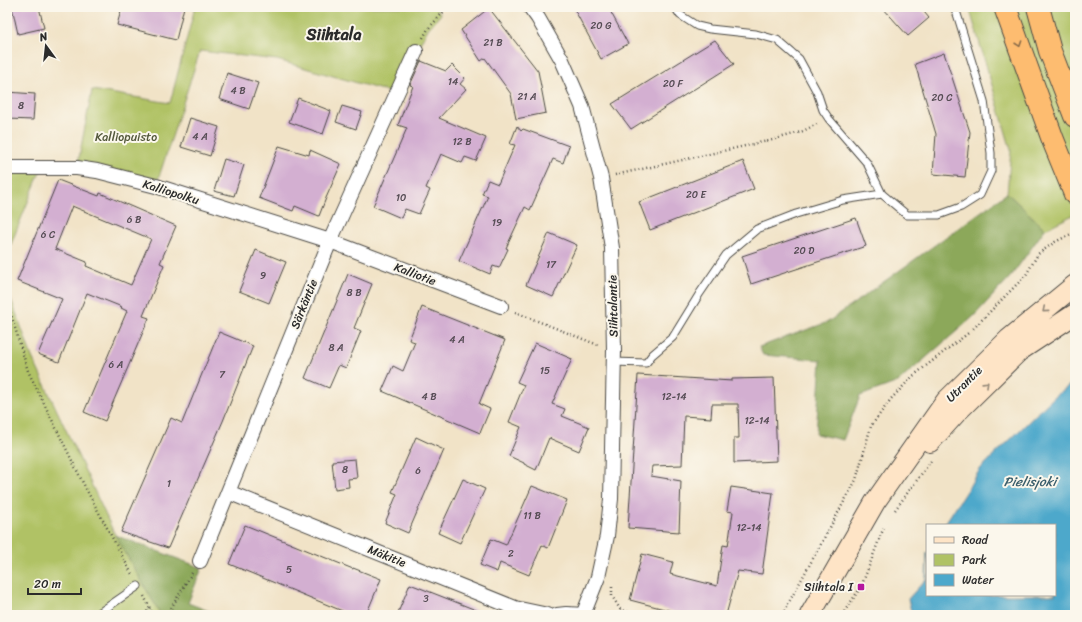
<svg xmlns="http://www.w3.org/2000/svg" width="1082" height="622" viewBox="0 0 1082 622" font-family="Sriracha,sans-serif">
<rect width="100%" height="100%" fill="#fbf7ec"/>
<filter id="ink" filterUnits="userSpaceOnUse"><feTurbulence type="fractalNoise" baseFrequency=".025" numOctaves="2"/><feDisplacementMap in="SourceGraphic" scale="8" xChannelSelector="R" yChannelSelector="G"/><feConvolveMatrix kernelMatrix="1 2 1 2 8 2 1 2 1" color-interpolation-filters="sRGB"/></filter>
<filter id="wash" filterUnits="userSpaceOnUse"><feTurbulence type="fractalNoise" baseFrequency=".012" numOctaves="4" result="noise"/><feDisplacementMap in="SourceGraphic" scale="16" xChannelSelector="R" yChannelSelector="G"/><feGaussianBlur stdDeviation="0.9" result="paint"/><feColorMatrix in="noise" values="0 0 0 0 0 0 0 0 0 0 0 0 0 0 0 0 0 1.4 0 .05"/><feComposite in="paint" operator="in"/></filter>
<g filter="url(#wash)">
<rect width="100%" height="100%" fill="#f1e3c7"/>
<path fill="#b0c265" stroke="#6e7648" d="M195,7H435L441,14L428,29L416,51L396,94L277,60L200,51L156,186L77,168L92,90L170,103Z
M969,7H1075V214L1045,229L1007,193L1011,150Z
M42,167L7,254V168Z
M7,288L32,357L115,535L161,615H7Z"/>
<path fill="#8ca85a" stroke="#5c6a42" d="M1007,193L1045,229L1012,275L973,317L898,382L860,396L843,440L816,434L821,360L763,355L759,347L828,322Z
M115,535L202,568L188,603L219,615H161Z"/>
<path fill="#4da8cb" stroke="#3c6a7b" d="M1075,381V615H912L908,599L926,579L927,552V595H1055V525H944L981,468L1054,397Z"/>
<g id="blocks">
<path fill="#d3afd1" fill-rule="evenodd" d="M12,7H39L44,28L18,34Z
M122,7H184L176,40L117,25Z
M573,7H608L628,44L601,59Z
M882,7H920L929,18L908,36Z
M489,8L538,71L546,113L516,119L511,94L485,58L481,61L461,30Z
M715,40L734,64L631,129L612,104Z
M944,53L970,132L965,177L933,174L936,134L915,64Z
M421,61L446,71L452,65L465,78L460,84L466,89L439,118L486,138L476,161L465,157L462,163L441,154L426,188L430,190L419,214L405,209L401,218L373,206L407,128L398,125L413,86L410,85Z
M227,73L258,83L249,109L219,99Z
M7,92L35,94L33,120L7,119Z
M298,98L331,111L323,134L289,122Z
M342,106L362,112L356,129L336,122Z
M190,118L219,127L210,156L181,147Z
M517,126L521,131L523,129L569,146L563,163L553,159L530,210L525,207L506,248L508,249L499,268L493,266L490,274L459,261L488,196L482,194L488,180L498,184L515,145L510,144Z
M279,146L309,155L310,150L341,164L326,198L319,216L295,206L293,211L259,198Z
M224,159L244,165L234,196L214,191Z
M743,161L754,189L650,230L639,202Z
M58,180L99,196L100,193L176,226L160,263L164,265L143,316L149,318L105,421L84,412L127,311L121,308L122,307L87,293L59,362L38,354L62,299L17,281ZM72,206L151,239L131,285L86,266L87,262L55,249Z
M856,218L866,246L751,284L742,256Z
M549,233L577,245L553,297L526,285Z
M256,250L286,262L269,303L239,291Z
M348,274L372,284L354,328L361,331L346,368L339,365L329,388L305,378Z
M422,307L505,340L479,404L490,409L480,433L382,391L393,366L403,371L415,342L409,340Z
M219,332L253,346L223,421L168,548L121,532L171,418L182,423Z
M535,343L572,359L552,404L565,409L562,416L589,427L579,451L549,438L536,470L524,464V463L509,456L521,427L509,422L524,385L517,382Z
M638,375L732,381V379L774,378L777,461L734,463V438H739L738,404H712L711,418L684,416L682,465L652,466L651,476L681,481L679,532L628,528Z
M416,437L444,450L408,533L385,523L397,494L392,492Z
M355,459L357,478L348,479L349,487L335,489L332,461Z
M463,479L485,489L460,543L438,533Z
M532,486L567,500L548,548L542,545L529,575L500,563L497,572L480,565L491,539L506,545Z
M731,487L773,493L762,574L738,571L726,615H687L630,600L642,554L673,562L670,574L717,586L723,545L728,546L733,512L727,511Z
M245,525L353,569V568L381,579L366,615H352L229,564Z
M410,584L486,614V615H397Z"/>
</g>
</g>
<g filter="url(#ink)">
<use href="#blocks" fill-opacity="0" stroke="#494742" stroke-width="1"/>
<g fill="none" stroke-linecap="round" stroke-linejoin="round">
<g stroke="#494742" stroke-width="9">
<path id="lane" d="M675,7L680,15L697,26L710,29L756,34L777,40L799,59L817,92L823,110L829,119L867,163L882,194L907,215H939L961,207L980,195L991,171V153L984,101L957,14L953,7
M613,362L646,363L652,355L673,337L700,293L726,255L757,229L796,214L843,200L882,194
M96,615L138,586"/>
</g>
<g stroke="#494742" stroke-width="16">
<path id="street" d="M530,7L538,18L562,60L582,106L601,178L612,248L614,350L611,499L607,536L598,577L583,615
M7,168H77L97,171L156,186L330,241L501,306
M228,492L515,608L548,615
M200,561L330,241L416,51
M557,615L566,614L586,615"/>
</g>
<g stroke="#494742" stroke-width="22">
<path id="secondary" d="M930,442L958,411L1019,351L1075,314
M810,615L875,502L946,401L1009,339L1075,285"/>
</g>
<g stroke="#494742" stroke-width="24">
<path id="highway" d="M1005,7L1053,140L1075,194
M1038,7L1050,51L1075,116"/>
</g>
<path stroke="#494742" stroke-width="2.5" stroke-dasharray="1 3" stroke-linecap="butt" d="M423,38L428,29L448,7
M615,175L772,140L801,132L817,124
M7,301L28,371L85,487L133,576
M515,312L598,345
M895,510L931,461
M612,587V596L620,609L636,615
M144,596L153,615
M145,615L150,607
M167,615L192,573
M782,615L856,480L871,426L891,399L913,376L971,331L1026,275L1038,254L1055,242L1075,232
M842,615L861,587L884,527"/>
<use href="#lane" stroke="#fff" stroke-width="7"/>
<use href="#street" stroke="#fff" stroke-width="14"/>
<use href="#secondary" stroke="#fee4c6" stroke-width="20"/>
<use href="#highway" stroke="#fdbc70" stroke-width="22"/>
</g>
<defs><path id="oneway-chevron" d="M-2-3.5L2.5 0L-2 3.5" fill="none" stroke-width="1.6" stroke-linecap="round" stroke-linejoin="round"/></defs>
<use stroke="#8a6c4a" href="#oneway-chevron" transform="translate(1019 44) rotate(71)"/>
<g stroke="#948878">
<use href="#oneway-chevron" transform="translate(1045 310) rotate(140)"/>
<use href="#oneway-chevron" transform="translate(986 384) rotate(-44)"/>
</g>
</g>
<rect fill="#b5179e" stroke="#fbf7ec" stroke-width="1.5" x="857" y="583" width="8" height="8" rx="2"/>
<g text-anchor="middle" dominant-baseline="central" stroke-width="4" stroke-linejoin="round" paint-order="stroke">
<g font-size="10" fill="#554c54">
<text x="601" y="26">20 G</text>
<text x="493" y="43">21 B</text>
<text x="453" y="82">14</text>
<text x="673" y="84">20 F</text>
<text x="238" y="91">4 B</text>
<text x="527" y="97">21 A</text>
<text x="942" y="98">20 C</text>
<text x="21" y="106">8</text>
<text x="200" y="137">4 A</text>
<text x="462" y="142">12 B</text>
<text x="696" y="195">20 E</text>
<text x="401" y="198">10</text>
<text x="134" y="220">6 B</text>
<text x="497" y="223">19</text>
<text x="48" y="235">6 C</text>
<text x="804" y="251">20 D</text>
<text x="551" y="265">17</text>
<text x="263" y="276">9</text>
<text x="354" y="293">8 B</text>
<text x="457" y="340">4 A</text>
<text x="336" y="348">8 A</text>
<text x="116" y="365">6 A</text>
<text x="545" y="371">15</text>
<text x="222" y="375">7</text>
<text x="429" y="397">4 B</text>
<text x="674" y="397">12-14</text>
<text x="757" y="421">12-14</text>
<text x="345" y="470">8</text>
<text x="418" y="471">6</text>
<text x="169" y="484">1</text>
<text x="532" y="516">11 B</text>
<text x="749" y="528">12-14</text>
<text x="511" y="554">2</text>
<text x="289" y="570">5</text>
<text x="426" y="599">3</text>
</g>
<g font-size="12" fill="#53583c" stroke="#fbf7ec">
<text x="126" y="137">Kalliopuisto</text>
</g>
<g font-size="12" fill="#2b2b2b" stroke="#fbf7ec">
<text transform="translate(171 192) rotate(17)">Kalliopolku</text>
<text transform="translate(415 274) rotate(21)">Kalliotie</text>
<text transform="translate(304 304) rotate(-68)">Särkäntie</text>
<text transform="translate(613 306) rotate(-91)">Siihtalantie</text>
<text transform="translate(964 384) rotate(-45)">Utrantie</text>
<text transform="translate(387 556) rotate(22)">Mäkitie</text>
</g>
<g font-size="12" fill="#2b2b2b" stroke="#fbf7ec" text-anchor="end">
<text x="853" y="587">Siihtala I</text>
</g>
<g font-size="13" font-style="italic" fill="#395d6b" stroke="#fbf7ec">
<text x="1030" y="481">Pielisjoki</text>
</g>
<g font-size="16" font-weight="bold" fill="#2b2b2b" stroke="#fbf7ec">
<text x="334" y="34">Siihtala</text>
</g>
</g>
<rect width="1082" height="622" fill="none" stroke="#fbf7ec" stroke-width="24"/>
<rect x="926" y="524" width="130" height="72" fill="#fbf7ec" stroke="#a8a59f"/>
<rect x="934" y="537" width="20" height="6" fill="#fee4c6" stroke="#a8a59f"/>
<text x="962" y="544" font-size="12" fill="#2b2b2b">Road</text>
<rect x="934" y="554" width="20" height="12" fill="#b0c265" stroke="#a8a59f"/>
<text x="962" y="564" font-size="12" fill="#2b2b2b">Park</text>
<rect x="934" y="574" width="20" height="12" fill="#4da8cb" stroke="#a8a59f"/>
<text x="962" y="584" font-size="12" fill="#2b2b2b">Water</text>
<g transform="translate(46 46) rotate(345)" stroke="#fbf7ec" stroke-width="3" paint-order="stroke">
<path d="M0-3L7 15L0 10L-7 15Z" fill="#2b2b2b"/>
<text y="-6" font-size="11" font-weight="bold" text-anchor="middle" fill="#2b2b2b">N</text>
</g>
<path d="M28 588v6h53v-6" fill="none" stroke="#2b2b2b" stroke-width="2"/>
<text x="34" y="588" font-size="12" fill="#2b2b2b" stroke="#fbf7ec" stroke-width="3" paint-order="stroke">20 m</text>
</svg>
